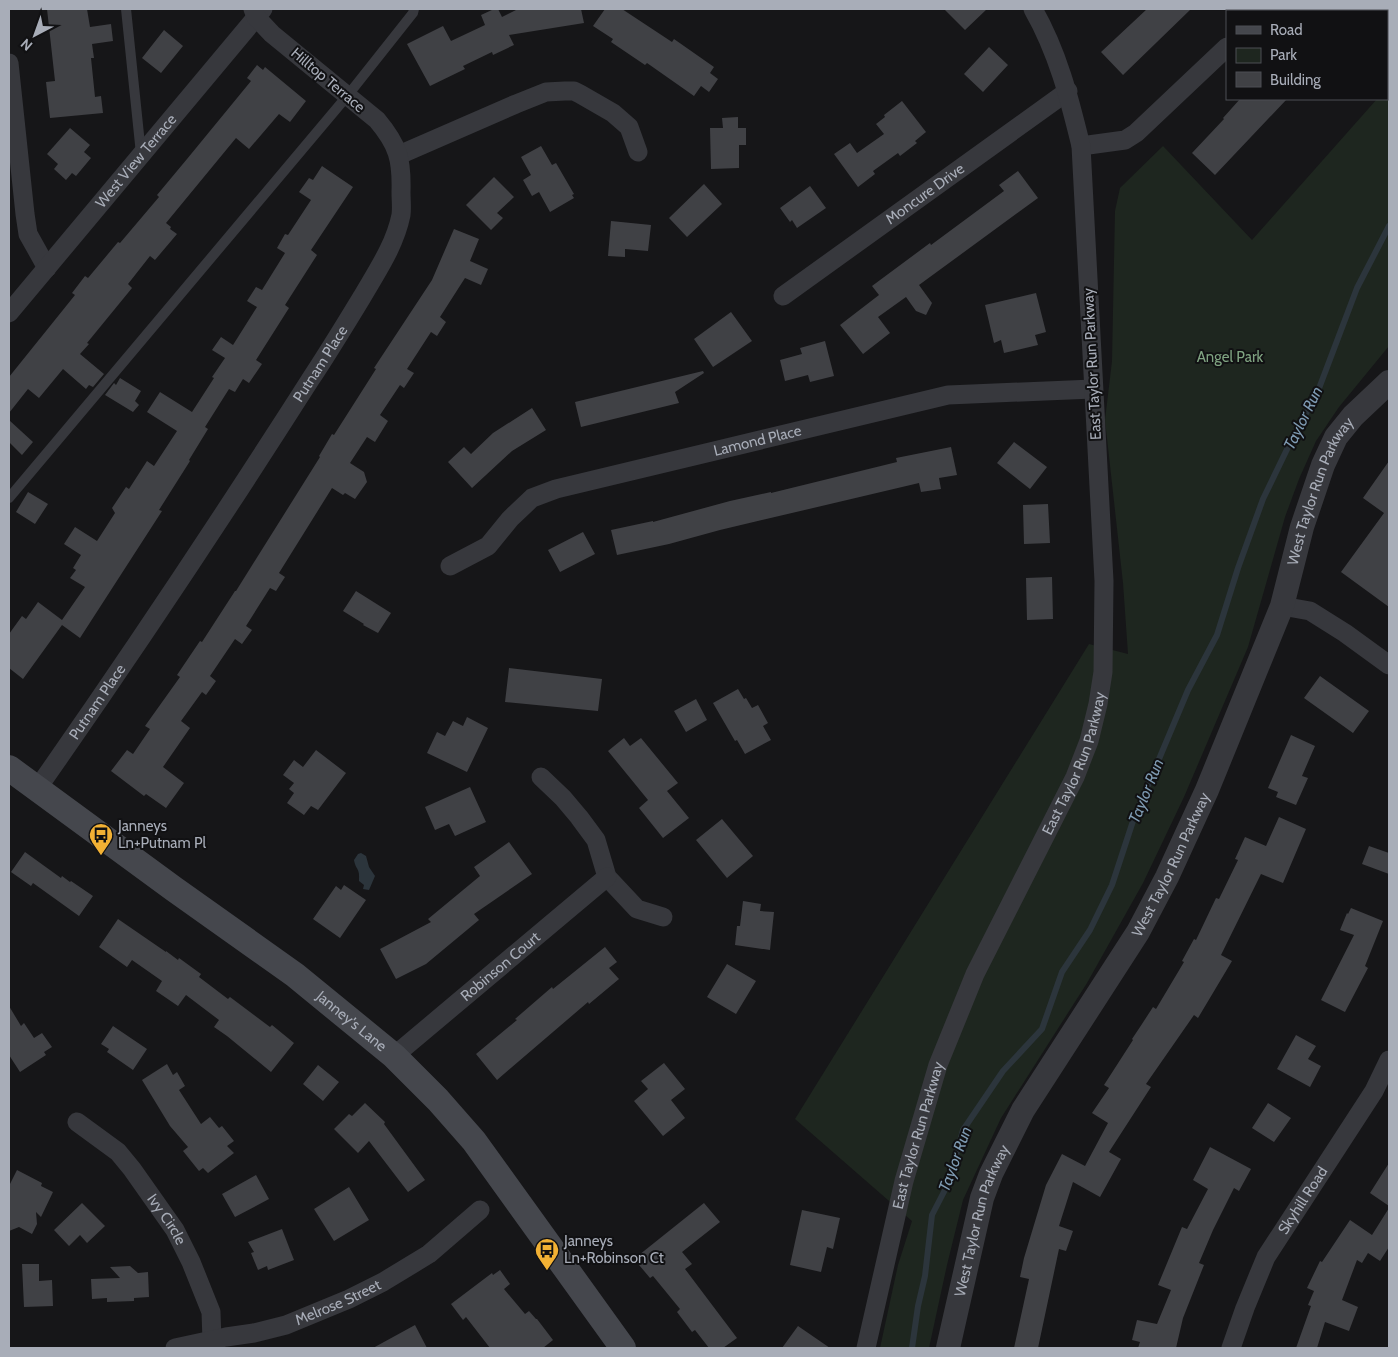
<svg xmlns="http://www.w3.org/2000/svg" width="1398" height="1357" viewBox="0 0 1398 1357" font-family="Cabin,sans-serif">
<rect width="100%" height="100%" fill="#161618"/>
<path fill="#1e261f" d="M1389,85V346L1339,407L1316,441L1299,479L1285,517L1248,647L1184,797L1143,883L1087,983L1001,1118L963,1200L947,1265L929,1348H880L898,1265L912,1221L795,1119L1089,644L1128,654L1123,583L1105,420L1112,361L1115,211L1120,188L1163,146L1252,240L1377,99H1387V88Z"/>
<path fill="#2c353c" d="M361,853L366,856L369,867L375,876L369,890L363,889L364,885L359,881C360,867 356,871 354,860L358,854Z"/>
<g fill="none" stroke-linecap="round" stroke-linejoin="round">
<path stroke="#2c353c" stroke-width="6" d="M912,1348L918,1306L925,1276L932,1215L949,1182L963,1130L1003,1071L1042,1029L1062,972L1090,930L1112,885L1133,821L1188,690L1217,635L1238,568L1263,499L1291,441L1318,391L1357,288L1389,226"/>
</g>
<path fill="#404145" d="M47,9H87L90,27L111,24L113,41L92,44L94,58H91L95,97L101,96L103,113L50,118L46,82L55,81Z
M494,9H498L502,17L518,9H581L584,23L509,35L514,45L493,55L492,52L463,66L465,69L430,86L407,44L443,26L451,41L485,25L481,15Z
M605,9H622L672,42L674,39L714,67L710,73L718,79L709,92L701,86L694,96L647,63L645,65L611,42L613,39L593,26Z
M944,9H987L965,30Z
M1147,9H1191L1123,75L1101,52Z
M164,30L183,46L161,73L142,58Z
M989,47L1008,65L983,92L964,74Z
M257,65L263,70L265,67L306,101L290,122L279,114L249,149L236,138L166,223L171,227L170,229L177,234L155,260L150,256L128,284L132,288L87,343L89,344L80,354L104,374L93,387L89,385L86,389L63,369L39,398L28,389L9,413V377L75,295L72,293L85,276L88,278L118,242L120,243L159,197L157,195L187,159L251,81L247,78Z
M1240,99H1287L1215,175L1192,153L1224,119L1223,118Z
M902,101L926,132L915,141L917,143L900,156L898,153L873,171L875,174L858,187L834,154L850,143L857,153L884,134L876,124L885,117L884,115Z
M738,117V128H746V145H739V168L711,169L710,128H723L722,118Z
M70,128L90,145L84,152L91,158L76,176L72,173L66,180L54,169L58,164L47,154Z
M541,146L552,165L556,163L574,194L572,195L574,198L550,212L539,192L532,196L523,180L531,175L521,157Z
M322,166L353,187L311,250L317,255L285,305L289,308L256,360L262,364L249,383L243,379L235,392L229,389L205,427L208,429L189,460L190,461L159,510L162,511L80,638L62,625L23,679L9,668V634L22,616L26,619L38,602L62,620L85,587L70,578L76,570L73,568L81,555L64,544L75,527L97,541L115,513L112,508L126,487L129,489L147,461L154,466L177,431L147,412L160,392L192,412L214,378L212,377L225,358L212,350L221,337L233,345L257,307L247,301L256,287L262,290L285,253L277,248L285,234L288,235L311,200L299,192L309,178L313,180Z
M1018,171L1038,198L919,285L932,303L926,315L916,311L906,297L878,317L890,333L863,354L840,325L879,295L872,286L930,243L931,245L1004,191L999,185Z
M494,177L514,197L497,213L503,218L491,230L466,205Z
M704,184L722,204L687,237L669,218Z
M810,186L826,208L797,228L792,220L790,222L780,208Z
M611,221L651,225L648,251L625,249V257L608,256Z
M454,229L479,239L470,261L488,269L481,285L465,278L440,317L446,322L437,336L431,332L407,369L414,373L404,388L400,385L380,415L388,421L375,442L367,437L350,463L364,472L367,482L355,499L345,493L343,495L332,488L279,573L285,577L276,591L270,588L246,626L252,630L242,644L235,639L210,676L216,681L206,695L202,692L181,721L190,728L163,767L184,783L166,808L146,794L144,796L111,771L127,750L133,754L150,729L145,726L180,677L177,675L200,641L202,642L235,591H236L320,457L319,456L332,434L334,435L376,369L374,368L432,280Z
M1036,293L1046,332L1035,335L1038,345L1004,353L1001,340L994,343L985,305Z
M731,312L752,341L713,367L694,339Z
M825,341L834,376L810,382L808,375L785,381L780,360L802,354L800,348Z
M703,371L704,373L675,392L679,403L581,427L575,402Z
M120,378L141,391L135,401L139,405L133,412L105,395L114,383L116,385Z
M532,408L546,430L512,451L472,488L448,462L464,447L471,454L493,433Z
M9,420L33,442L22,455L9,442Z
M1014,442L1047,467L1030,489L997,463Z
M951,447L957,475L939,478L941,489L921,492L919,483L720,530L669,544L617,555L611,530L653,521V522L730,501L771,492V493L897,462L896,458Z
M1389,461V607L1341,572L1384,513L1363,498Z
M28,492L48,504L35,524L16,512Z
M1048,504L1050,543L1024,544L1023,505Z
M583,532L595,554L560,572L548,550Z
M1052,577L1053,619L1027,620L1026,578Z
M356,591L391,613L378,633L363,625L364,624L343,611Z
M509,668L602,679L598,711L505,702Z
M1320,676L1369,711L1353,733L1304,698Z
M738,689L744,699L746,698L752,708L758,705L768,723L763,726L771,740L745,754L737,740L735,741L713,703Z
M696,699L707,720L686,732L674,711Z
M467,717L488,728L467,772L427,753L437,732L445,736L453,721L463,726Z
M1291,735L1315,746L1302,776L1308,778L1296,805L1276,797L1278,792L1268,788Z
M624,738L630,746L641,738L678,783L667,791L689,818L663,838L639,808L648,800L608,751Z
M316,750L346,773L318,810L311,806L304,815L287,803L294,793L289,789L294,783L283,775L294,760L303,767Z
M470,787L486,822L455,836L449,824L435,830L425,807Z
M1279,817L1306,829L1283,883L1261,874L1221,955L1232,961L1198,1018L1194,1015L1146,1084L1151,1087L1109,1152L1121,1159L1100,1197L1073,1182L1059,1226L1073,1231L1066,1251L1059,1249L1038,1348H1014L1029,1279L1020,1277L1024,1258L1046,1185L1062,1154L1085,1166L1108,1123L1092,1113L1109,1088L1104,1085L1133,1040L1132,1039L1142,1024L1153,1007L1156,1009L1184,962L1182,961L1194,939L1196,940L1216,898L1219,899L1238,860L1235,859L1245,837L1266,846Z
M722,819L753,856L727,878L696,840Z
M509,842L532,874L474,914L479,920L426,964L396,979L380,949L431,922L428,919L480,876L474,867Z
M1369,846L1389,853V874L1362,864Z
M25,852L61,878L62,876L70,882L71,881L93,896L79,916L33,883L31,886L11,872Z
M344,885L366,900L340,938L313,919L336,886L341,890Z
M743,901L761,904L760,911L774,912L770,950L735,945L737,926H740Z
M1351,908L1383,921L1365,966L1368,968L1345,1012L1321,1000L1354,935L1340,930L1347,913L1348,914Z
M118,919L166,952V951L178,960L179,958L201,974L199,977L228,999L230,997L270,1027L272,1025L294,1043L271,1072L227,1036L214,1027L219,1020L186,995L178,1006L156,991L162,981L132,960L127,967L99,947Z
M605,947L617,962L609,968L619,979L589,1004L588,1002L497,1080L476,1054L517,1020L515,1019L552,987L553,989Z
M727,964L756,981L736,1014L707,997Z
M9,1006L21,1026L24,1023L34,1038L42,1033L52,1047L44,1052L46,1055L20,1072L9,1055Z
M113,1026L147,1049L133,1070L107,1052L109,1049L101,1044Z
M1296,1035L1316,1046L1308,1059L1321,1066L1310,1087L1277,1069Z
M664,1063L685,1089L671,1100L685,1118L663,1136L634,1101L648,1089L641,1081Z
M167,1064L173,1075L177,1072L185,1086L179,1090L201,1124L210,1117L219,1128L222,1126L234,1141L227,1146L234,1153L208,1173L203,1168L199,1171L183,1151L188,1147L170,1126L142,1080Z
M318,1065L339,1082L323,1101L303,1084Z
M365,1103L385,1122L384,1124L425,1180L408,1192L369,1141L358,1153L334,1129L349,1114L352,1116Z
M1268,1103L1291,1118L1274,1142L1252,1128Z
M1210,1147L1251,1169L1239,1191L1234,1188L1213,1230L1199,1263L1204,1265L1183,1318L1176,1348H1138L1140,1342L1132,1340L1137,1320L1157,1324L1171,1290L1158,1285L1182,1227L1187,1229L1208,1189L1193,1180Z
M1389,1163V1206L1370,1193Z
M17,1170L42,1183L41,1186L53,1192L41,1217L36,1212L37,1224L32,1234L19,1227L9,1231V1186Z
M256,1175L269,1199L235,1217L222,1194Z
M349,1187L369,1220L334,1241L314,1209Z
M82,1203L105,1226L87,1243L80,1235L69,1246L54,1230Z
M704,1203L720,1222L682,1252L692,1264L685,1269L737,1338L723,1348H709L695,1330L692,1332L677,1312L680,1309L653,1276L650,1278L634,1259Z
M1389,1208V1247L1380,1261L1368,1253L1362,1263L1357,1260L1342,1300L1358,1307L1349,1331L1325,1322L1317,1348H1296L1311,1306L1308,1305L1314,1291L1307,1288L1320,1261L1322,1262L1350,1220L1372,1235Z
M802,1210L840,1218L833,1249L827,1247L821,1272L790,1265Z
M282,1229L294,1260L268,1270L267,1266L258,1270L251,1253L254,1252L248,1242Z
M22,1264H39V1281L52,1280L53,1306L24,1307Z
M130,1266L138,1273L148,1272L149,1297L134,1298V1301L107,1302V1298L92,1299L91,1279L120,1278L110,1267Z
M500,1270L510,1284L504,1289L525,1314L529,1311L536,1319H537L553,1340L543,1348H490L466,1317L463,1320L451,1304L492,1273L493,1275Z
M415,1325L427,1348H373Z
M798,1326L830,1348H782Z"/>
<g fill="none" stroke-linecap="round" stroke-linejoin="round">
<path stroke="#37383d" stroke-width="10" d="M126,9L141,154
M9,498L348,95L413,13L414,9"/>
<g stroke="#37383d" stroke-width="19">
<path d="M1263,11L1266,9"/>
<path d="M9,63L25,214L28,234L47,268"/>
<path d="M1081,146L1125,140L1136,133L1227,47"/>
<path d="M399,155L516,104L546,92L565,91H574L580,94L613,113L629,127L638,152"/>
<path id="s1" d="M783,296L1068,91"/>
<path id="s2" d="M9,313L263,9"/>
<path id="s3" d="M450,566L488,546L510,519L532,498L556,489L948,395L1093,389"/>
<path d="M1282,606L1310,611L1345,633L1389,665"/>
<path d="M541,777L563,798L579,817L596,840L607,877L637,909L663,917"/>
<path id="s4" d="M37,789C131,655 222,518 310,380C328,353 345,325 362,297C377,271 395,245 401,215C402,208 401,200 401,192C402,159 398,145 377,120L272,34L256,17L253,9"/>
<path id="s5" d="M394,1056L607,877"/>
<path id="s6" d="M77,1122L118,1152L132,1169L175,1230L191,1262L211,1312L212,1341"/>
<path id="s7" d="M175,1348L226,1337L254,1333L286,1325L349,1299L383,1282L429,1254L480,1210"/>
<path id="s8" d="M866,1348L904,1181L938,1065L975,974L1075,777L1089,741L1098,704L1103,672L1104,581L1081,146C1069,97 1058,53 1033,9"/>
<path id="s9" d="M1231,1348L1245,1308L1266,1257L1374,1091L1389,1060"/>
</g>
<path stroke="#37383d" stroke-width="24" id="s10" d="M948,1348L982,1198L991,1174L1023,1110L1138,932L1167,877L1207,790L1282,606L1302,527L1323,465L1336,437L1353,416L1389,382"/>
<path stroke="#45474d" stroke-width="26" id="s11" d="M9,768L174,889L295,975L394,1056L438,1100L474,1141L623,1348"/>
</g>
<defs>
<g id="bus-pin" transform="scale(1.25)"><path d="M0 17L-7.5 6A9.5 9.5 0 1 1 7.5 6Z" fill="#f2b134" stroke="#111113"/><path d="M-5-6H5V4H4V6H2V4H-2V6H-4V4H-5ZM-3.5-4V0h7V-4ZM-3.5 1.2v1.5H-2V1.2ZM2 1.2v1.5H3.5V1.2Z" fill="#111"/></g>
</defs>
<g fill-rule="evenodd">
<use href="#bus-pin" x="101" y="835"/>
<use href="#bus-pin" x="547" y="1250"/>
</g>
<g text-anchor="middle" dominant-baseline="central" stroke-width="4" stroke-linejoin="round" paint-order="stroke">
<g font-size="15" fill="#a8adb8" stroke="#111113">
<text transform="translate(328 80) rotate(40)">Hilltop Terrace</text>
<text stroke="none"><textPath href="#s2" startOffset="198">West View Terrace</textPath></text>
<text stroke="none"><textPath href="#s1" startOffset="175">Moncure Drive</textPath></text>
<text stroke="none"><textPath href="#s4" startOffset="511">Putnam Place</textPath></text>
<text transform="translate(1092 364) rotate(-93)">East Taylor Run Parkway</text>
<text stroke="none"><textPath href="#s3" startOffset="341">Lamond Place</textPath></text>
<text stroke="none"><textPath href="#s10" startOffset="941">West Taylor Run Parkway</textPath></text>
<text stroke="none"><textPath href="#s4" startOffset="106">Putnam Place</textPath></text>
<text stroke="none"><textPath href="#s8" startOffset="624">East Taylor Run Parkway</textPath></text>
<text stroke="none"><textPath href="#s10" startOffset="538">West Taylor Run Parkway</textPath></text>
<text stroke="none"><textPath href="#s5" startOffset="139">Robinson Court</textPath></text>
<text stroke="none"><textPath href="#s11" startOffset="426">Janney's Lane</textPath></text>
<text stroke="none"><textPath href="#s8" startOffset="219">East Taylor Run Parkway</textPath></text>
<text stroke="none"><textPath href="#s9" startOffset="165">Skyhill Road</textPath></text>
<text stroke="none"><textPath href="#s6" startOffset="134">Ivy Circle</textPath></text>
<text stroke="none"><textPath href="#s10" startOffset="132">West Taylor Run Parkway</textPath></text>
<text stroke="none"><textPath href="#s7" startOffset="170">Melrose Street</textPath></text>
</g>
<g font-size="15" fill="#7fa381" stroke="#111113">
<text x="1230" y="357">Angel Park</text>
</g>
<g font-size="15" fill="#a8adb8" stroke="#111113" text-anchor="start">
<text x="118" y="826">Janneys<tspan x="118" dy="17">Ln+Putnam Pl</tspan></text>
<text x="564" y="1241">Janneys<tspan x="564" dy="17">Ln+Robinson Ct</tspan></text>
</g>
<g font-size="16" font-style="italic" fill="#7f9bb3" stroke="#111113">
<text transform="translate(1303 418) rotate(-64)">Taylor Run</text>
<text transform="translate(1146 791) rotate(-68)">Taylor Run</text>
<text transform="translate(955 1159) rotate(-70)">Taylor Run</text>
</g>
</g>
<rect width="1398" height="1357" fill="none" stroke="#a8adb8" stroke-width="20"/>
<rect x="1226" y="10" width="162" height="90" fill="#111113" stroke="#4d4f55"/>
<rect x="1236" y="26" width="25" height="8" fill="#45474d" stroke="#4d4f55"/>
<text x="1270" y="35" font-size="15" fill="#a8adb8">Road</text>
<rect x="1236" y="48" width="25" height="15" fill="#1e261f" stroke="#4d4f55"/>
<text x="1270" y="60" font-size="15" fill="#a8adb8">Park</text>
<rect x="1236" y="72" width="25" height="15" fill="#404145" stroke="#4d4f55"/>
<text x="1270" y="85" font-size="15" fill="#a8adb8">Building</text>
<g transform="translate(35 35) rotate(221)" stroke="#111113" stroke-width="4" paint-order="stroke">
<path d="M0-4L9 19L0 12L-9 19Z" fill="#a8adb8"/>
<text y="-8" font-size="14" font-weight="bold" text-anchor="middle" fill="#a8adb8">N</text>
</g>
</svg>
